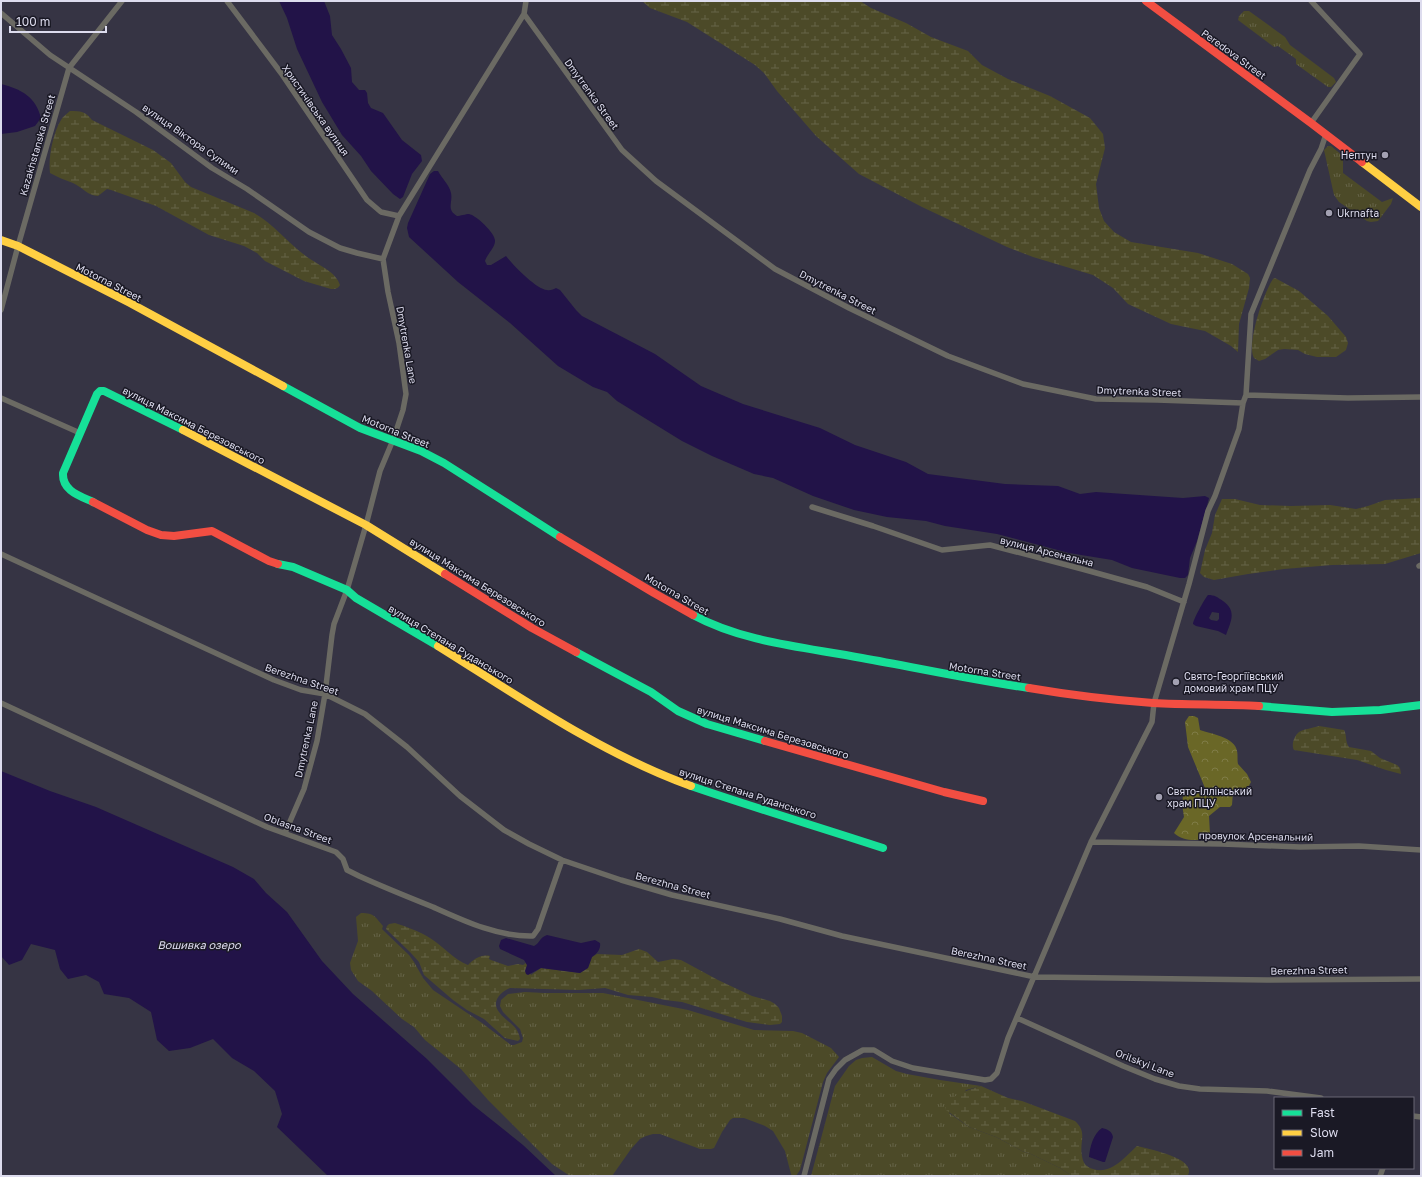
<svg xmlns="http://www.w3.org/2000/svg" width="1422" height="1177" viewBox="0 0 1422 1177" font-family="'Golos Text',sans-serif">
<defs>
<pattern id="grass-tufts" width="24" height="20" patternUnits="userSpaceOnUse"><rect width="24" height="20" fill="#4c4a28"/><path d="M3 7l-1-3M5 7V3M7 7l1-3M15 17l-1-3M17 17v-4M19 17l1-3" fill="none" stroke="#656448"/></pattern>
<pattern id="forest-crowns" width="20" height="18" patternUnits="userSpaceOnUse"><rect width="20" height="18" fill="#6a6727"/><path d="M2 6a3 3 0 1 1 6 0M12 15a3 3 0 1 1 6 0" fill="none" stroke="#7f7c47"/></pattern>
<pattern id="wetland-marsh" width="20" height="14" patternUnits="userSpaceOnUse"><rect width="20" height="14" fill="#4c4a28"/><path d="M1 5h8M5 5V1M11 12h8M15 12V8" fill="none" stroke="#656448"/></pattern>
</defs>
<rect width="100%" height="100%" fill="#363444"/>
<path fill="url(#grass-tufts)" d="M1244,11H1249L1285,37L1290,45L1334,78L1336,82L1331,87H1328L1296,64V59L1278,46L1274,47L1238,20L1239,16Z
M1328,146H1331L1343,156V173L1382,202L1393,198L1391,204L1378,221L1371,222L1367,221L1339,202L1334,195L1324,150Z
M361,913C375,913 375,917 383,926L382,929L384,931L409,955L414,962L423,978L433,990L482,1023L511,1045H514L522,1042L523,1038L520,1029L503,1012L500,1006L501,1000L508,994L525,992L544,993H603L688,1010L754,1030L793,1031L802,1033L831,1048L839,1057L827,1073L823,1082L800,1170L796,1176H792L791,1174L785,1151L773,1131L765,1126L744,1118H733L730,1120L722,1132L714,1148L711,1149H700L660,1134H653L646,1136L640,1139L631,1149L612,1176H570L552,1164L488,1100L461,1069L425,1040L414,1027L402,1019L372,991L358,981L351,970L350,963L358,941L356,917Z
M872,1057L896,1071L907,1074L940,1080L981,1086L966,1090L949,1113L969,1127L996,1137L1022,1151L1031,1154L1060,1168L1072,1176H811L835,1086L849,1066L856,1060L862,1058Z"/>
<path fill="url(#forest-crowns)" d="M1189,716H1194L1198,718L1200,730C1211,734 1235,737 1237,751C1238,755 1237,759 1238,764L1247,774L1251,782C1247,791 1241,791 1233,792L1232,805L1230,807H1220L1209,816L1210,834L1206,839C1195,841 1182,841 1174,833L1184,817L1182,804L1183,796C1190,793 1201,793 1205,788L1188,747L1185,722Z"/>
<path fill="url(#wetland-marsh)" d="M642,1H860L871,8L906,23L931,37L968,51L982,65L1008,79L1050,96L1090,118L1103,134L1105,148L1096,184L1099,208L1104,221L1114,232L1131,242L1198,253L1232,264L1248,274L1250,278L1249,288L1239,324L1238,352L1231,346L1205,331L1171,324L1128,304L1113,288L1093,275L1033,257L1007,247L922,207L859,174L816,136L777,91L764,73L755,65L687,22L650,8Z
M70,111C81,111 85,111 92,120L153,150L171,163L185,182L191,187L254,213C277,226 292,249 315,262C324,268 336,273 340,285C338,289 335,289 331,289L304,281L265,261L257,253L244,246L209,235L156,206L111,190L107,189L98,196C88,196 82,187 73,183C65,180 57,177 50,173C48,158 53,133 61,120C63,116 67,114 70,111Z
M1275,278L1299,291L1328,316L1346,337L1348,343L1346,350L1336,357H1317L1305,354L1298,350L1284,349L1278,350L1265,359L1259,361L1254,358C1246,345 1264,292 1273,279Z
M1421,498V553L1385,564L1332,565L1284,569L1248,574L1214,580L1204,577L1200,573L1205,550L1212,533L1215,515L1222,499H1235L1260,505L1291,506L1330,505L1356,509L1368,506L1385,500Z
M1319,726L1344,730C1347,735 1345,742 1349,747L1371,751L1380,758L1397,765L1400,768L1401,774L1386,770L1357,760L1294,750C1291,745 1294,736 1299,732C1304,729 1313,728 1319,726Z
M395,923C407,927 419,931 430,938C443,946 453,959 468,965C474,959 481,954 490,956L489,959L491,960L508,966L518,964L523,965L526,963L531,975L541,968L580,973L588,968L592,957L597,954L622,955L639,949L647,952L658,962L673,959L681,960L718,980L752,996L770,1001L775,1004L779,1008L782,1016V1022L780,1024L770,1025L747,1022L682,1002L665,1000L652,997L628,995L605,988L578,990L510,988C500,992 491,1002 499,1012C506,1022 518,1025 520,1039L518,1041L505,1038L484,1019L467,1010L453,1000L424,975L419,962L410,952L386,929L387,926L389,924Z
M981,1086L1008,1098L1022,1101L1075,1121C1088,1133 1079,1141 1082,1156C1083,1163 1086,1167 1093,1169C1111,1175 1125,1157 1137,1146C1148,1149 1197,1158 1188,1175L1189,1176H1072L1060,1168L1031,1154L1022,1151L996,1137L969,1127L946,1110L945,1106C953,1094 968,1090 981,1086Z"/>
<path fill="#221348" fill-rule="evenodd" d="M279,1H324L330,16L332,35L341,49L351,68L352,82L359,90H365L367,93L368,103L371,108L383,113L402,140L421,155L422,161L412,174L403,197L400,199L393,194L371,171L361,156L342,135L322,102L297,49L287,18Z
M1,84C21,89 36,97 41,118L35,126L17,132L1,134Z
M434,171H438C442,179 449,184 451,193C453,203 446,209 457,216C460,216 466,214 469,214C476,215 496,234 495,241C495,248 487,254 485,261L487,265H491L506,256C513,265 536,289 547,290C550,291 554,289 556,288L560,290L576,310L582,316L655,354L701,386L743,404L820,428L855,445L906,462L928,474L1005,484L1058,486L1080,494L1096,492L1183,498L1205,496L1209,498L1208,502L1197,541L1190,558L1188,575L1185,578H1180L1132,568L1112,560L1069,553L997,534L945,526L926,521L887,517L854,510L813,496L773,478L754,474L712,456L682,441L617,401L607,392L593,387L558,366L510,323L458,282L409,237L407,228L408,223L430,174Z
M1208,595C1215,595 1217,597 1223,601C1237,611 1231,621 1226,635L1218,631L1196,626L1193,624C1193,620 1205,598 1208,595ZM1212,612L1219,613V619L1217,621L1211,620L1209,618Z
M1,771L50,791L96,807L233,867L254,879L266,893L287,912L322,961L353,994L427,1059L473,1105L523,1145L556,1176H328L277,1127L282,1114L275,1091L254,1071L232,1058L213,1039L190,1048L169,1051L157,1040L151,1012L129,998L104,994L99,982L86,975L68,979L60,969L55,950L31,944L22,960L9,965L1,956Z
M547,935L581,943L595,940L600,943C601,949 597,954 592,957L588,968L580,973L541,968L528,975L526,974L525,971L527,965L524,960L500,949L499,946L501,940L506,938L534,946C540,943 539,938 547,935Z
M1102,1128C1107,1129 1112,1131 1113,1137L1105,1162H1103L1089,1157C1090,1147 1093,1134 1102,1128Z"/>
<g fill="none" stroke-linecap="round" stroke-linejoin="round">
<path stroke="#6b6a63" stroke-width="5.5" d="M227,1L281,73L367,200L381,212L399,216
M1311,1L1360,54L1311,123
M1,13L50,55L136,112L212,168L247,189L309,232L340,248L357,253L383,259
M524,14L622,150L656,181L775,269L849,308L948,356L1023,384L1096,399L1157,400L1243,403
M1,310L18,246L69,68L122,1
M1246,395L1348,398L1421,397
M1,398L80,433
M812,507L873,526L942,550L990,545L1082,569L1147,587L1184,602
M1,554L274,680L301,690L325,694L365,714L407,747L460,796L504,830L529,844L562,860L621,880L672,895L780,919L842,936L1035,977L1267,980L1421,979
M1419,566L1421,565
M1,703L267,827L336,852L343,859L347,870L359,876C383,887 408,897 433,907C464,921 498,937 533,936L538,929L562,860
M285,833L304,789L317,741L325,694L332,635L334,624L347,590L366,525L380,471L393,440L403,410L406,394L399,343L388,292L383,259L399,216L524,14L526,1
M1091,842L1222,844L1300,847L1359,846L1421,850
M1017,1018L1123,1066L1155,1079L1179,1086L1200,1089L1267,1091L1321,1098
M1413,1116L1421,1117
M804,1176L829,1079L836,1069L845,1060L863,1050H874L892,1061L913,1068L985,1080L991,1079L997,1073L1008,1038L1091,842L1152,722L1154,703L1189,584L1208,511L1215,496L1239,429L1243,403L1246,395L1251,314L1310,170L1321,149L1326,134
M1380,1176L1383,1168"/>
<path stroke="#16e098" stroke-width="8" d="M283,386L360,428L421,451L444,463L560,537
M93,502C80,496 62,491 63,473L97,394L100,391H104L183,430
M278,564L293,567L347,590L356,598L438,646
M693,615C745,643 805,647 862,658C918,668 973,680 1029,688
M576,652L651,692L678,711L707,724L765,741
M1259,706L1332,712L1380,710L1421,705
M691,786C755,808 819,827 883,848"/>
<path stroke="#ffcf43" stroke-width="8" d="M1362,162L1421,207
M1,240L18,246L130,303L283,386
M183,430L366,525L445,574
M438,646C518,696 602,754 691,786"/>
<path stroke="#f24e42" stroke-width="8" d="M1146,1L1311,123L1362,162
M93,502L147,530L161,535L174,536L212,531L269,561L278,564
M560,537L654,593L693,615
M445,574L532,628L576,652
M1029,688C1070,695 1112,700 1153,703C1188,705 1224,704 1259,706
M765,741L944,792L983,801"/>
</g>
<g fill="#a3a1b2" stroke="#1a1925" stroke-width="1.5">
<circle cx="1385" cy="155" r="4"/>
<circle cx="1329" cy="213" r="4"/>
<circle cx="1176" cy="682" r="4"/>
<circle cx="1159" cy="797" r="4"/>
</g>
<g text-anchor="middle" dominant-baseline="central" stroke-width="3" stroke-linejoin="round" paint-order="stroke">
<g font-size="10" fill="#dddcee" stroke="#1a1925">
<text transform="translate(1234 54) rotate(36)">Peredova Street</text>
<text transform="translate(592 94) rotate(54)">Dmytrenka Street</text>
<text transform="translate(316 110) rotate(55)">Христичівська вулиця</text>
<text transform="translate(191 139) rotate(35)">вулиця Віктора Сулими</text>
<text transform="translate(37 145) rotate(-74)">Kazakhstanska Street</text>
<text transform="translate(109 282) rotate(27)">Motorna Street</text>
<text transform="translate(838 292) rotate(27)">Dmytrenka Street</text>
<text transform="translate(407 345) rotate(80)">Dmytrenka Lane</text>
<text transform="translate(1139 391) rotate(2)">Dmytrenka Street</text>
<text transform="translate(194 425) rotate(27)">вулиця Максима Березовського</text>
<text transform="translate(396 431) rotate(22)">Motorna Street</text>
<text transform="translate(1047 551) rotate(14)">вулиця Арсенальна</text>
<text transform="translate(478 582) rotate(32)">вулиця Максима Березовського</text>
<text transform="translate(677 594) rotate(30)">Motorna Street</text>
<text transform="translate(451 644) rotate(31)">вулиця Степана Руданського</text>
<text transform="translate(985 671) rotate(9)">Motorna Street</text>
<text transform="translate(302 679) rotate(19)">Berezhna Street</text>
<text transform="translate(773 732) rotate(17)">вулиця Максима Березовського</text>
<text transform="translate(306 739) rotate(-78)">Dmytrenka Lane</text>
<text transform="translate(748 793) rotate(18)">вулиця Степана Руданського</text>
<text transform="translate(298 828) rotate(20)">Oblasna Street</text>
<text transform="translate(1256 836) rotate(1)">провулок Арсенальний</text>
<text transform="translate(673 885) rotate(15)">Berezhna Street</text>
<text transform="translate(989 958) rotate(12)">Berezhna Street</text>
<text transform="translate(1309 970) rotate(-1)">Berezhna Street</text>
<text transform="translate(1145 1063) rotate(21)">Orilskyi Lane</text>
</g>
<g font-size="10" fill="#dddcee" stroke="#1a1925" text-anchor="start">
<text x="1377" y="155" text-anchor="end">Нептун</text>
<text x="1337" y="213">Ukrnafta</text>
<text x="1184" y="676">Свято-Георгіївський<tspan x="1184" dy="12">домовий храм ПЦУ</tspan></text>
<text x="1167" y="791">Свято-Іллінський<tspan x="1167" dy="12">храм ПЦУ</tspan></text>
</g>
<g font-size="11" font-style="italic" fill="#dfddf0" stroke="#1a1925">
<text x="199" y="944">Вошивка озеро</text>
</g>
</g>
<rect width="1422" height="1177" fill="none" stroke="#dddcee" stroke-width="4"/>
<rect x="1274" y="1097" width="140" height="72" fill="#1a1925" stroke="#686775"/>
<rect x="1282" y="1110" width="20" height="6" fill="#16e098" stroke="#686775"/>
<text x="1310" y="1117" font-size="12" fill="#dddcee">Fast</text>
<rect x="1282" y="1130" width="20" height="6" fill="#ffcf43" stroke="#686775"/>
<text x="1310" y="1137" font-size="12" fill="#dddcee">Slow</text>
<rect x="1282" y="1150" width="20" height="6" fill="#f24e42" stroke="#686775"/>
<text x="1310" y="1157" font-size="12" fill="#dddcee">Jam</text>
<path d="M10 26v6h96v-6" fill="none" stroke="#dddcee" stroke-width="2"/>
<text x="16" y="26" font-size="12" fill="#dddcee" stroke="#1a1925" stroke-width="3" paint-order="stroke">100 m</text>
</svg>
